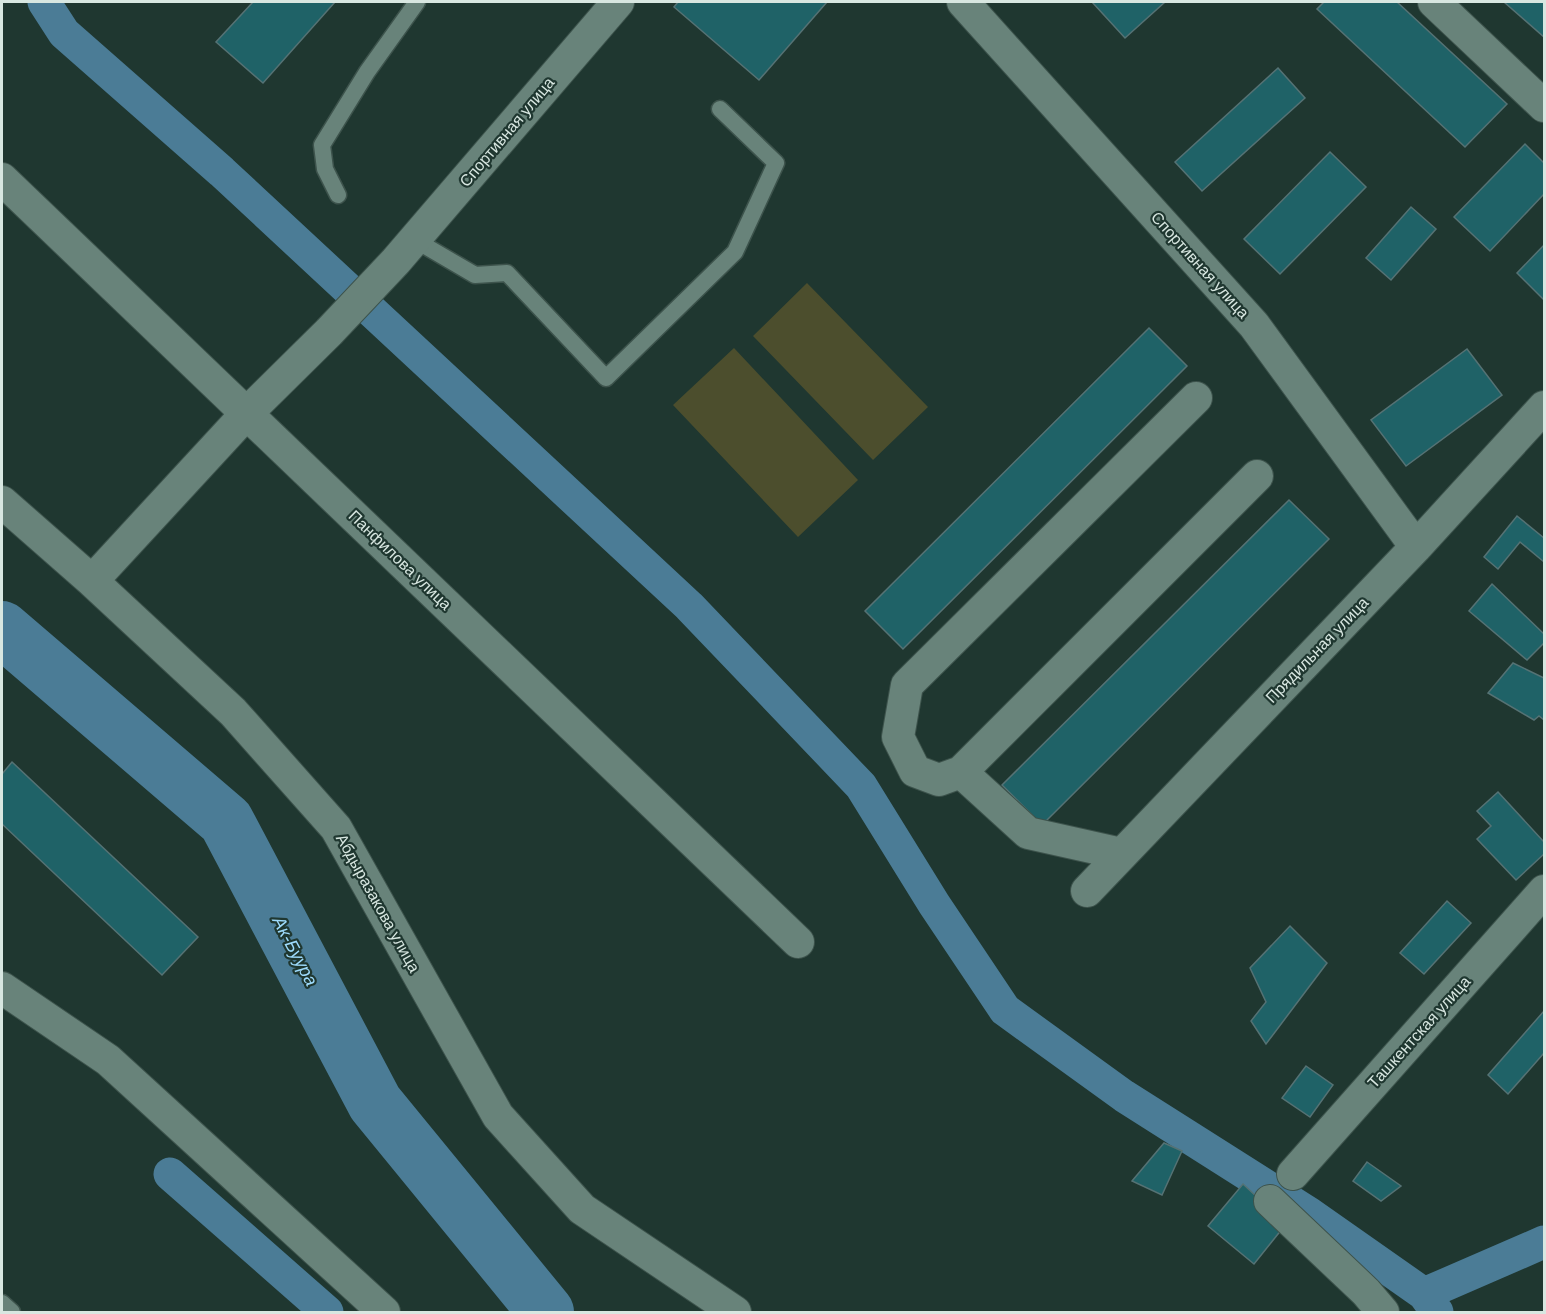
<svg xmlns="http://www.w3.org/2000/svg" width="1546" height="1314" viewBox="0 0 1546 1314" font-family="Arial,sans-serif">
<rect width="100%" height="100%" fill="#1f3730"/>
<path fill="#4c4e2d" d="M807,283L928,407L873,460L753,336Z
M734,348L858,480L798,537L673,405Z"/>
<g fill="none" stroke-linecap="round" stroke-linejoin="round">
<path stroke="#4b7c96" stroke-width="33" d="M44,2L64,33L222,172L689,606L861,786L934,904L1005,1010L1124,1096L1310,1214L1424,1294L1437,1312
M170,1174L327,1312
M1424,1294L1544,1242"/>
<path stroke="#4b7c96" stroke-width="56" d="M2,629L226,821L375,1103L546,1312"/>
</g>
<path fill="#1f6267" stroke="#557274" stroke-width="1.5" d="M253,2H335L263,83L216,42Z
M678,2H827L759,80L674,7Z
M1092,2H1165L1125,38Z
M1324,2H1397L1507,104L1465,147L1317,9Z
M1504,2H1544V37Z
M1278,68L1305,98L1202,191L1175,162Z
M1525,144L1544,163V194L1490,251L1454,217Z
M1330,152L1366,187L1280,274L1244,239Z
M1411,207L1436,229L1391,280L1366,258Z
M1544,245V300L1517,273Z
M1149,328L1187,366L903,649L865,611Z
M1467,349L1502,395L1406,466L1371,420Z
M1289,500L1329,539L1042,825L1002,785Z
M1517,516L1544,538V562L1520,542L1498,569L1484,557Z
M1492,584L1544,634V643L1527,660L1469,611Z
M1513,663L1544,678V720L1539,716L1534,720L1488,693Z
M12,762L198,937L162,975L2,824V774Z
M1498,792L1544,842V854L1516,880L1477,839L1491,826L1477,811Z
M1447,901L1471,923L1424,974L1400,953Z
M1290,926L1327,963L1266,1044L1251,1021L1266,1002L1250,968Z
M1544,1011V1053L1508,1094L1488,1075Z
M1306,1066L1333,1085L1310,1117L1282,1098Z
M1164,1143L1182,1151L1162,1195L1132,1181Z
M1367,1162L1401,1186L1381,1201L1353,1181Z
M1243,1184L1286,1224L1254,1264L1208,1226Z"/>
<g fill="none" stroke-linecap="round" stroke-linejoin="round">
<g stroke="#3d534c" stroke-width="19">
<path id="service" d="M338,195L325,169L322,145L367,72L417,2
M415,240L475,275L507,273L606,378L735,252L776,163L720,109
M2,1303L12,1312"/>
</g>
<g stroke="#3d534c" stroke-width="34">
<path id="minor" d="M963,2L1254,325L1416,547
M1434,2L1544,106
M2,179L798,942
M1196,398L907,685L898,737L915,771L939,780L961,772L1257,476
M2,502L92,581L233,712L336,828L498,1116L582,1209L735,1312
M92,581L247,413L329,332L396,261L618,2
M961,772L1028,833L1122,854
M1087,891L1416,547L1544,407
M2,988L108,1060L384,1312
M1293,1174L1544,891
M1270,1201L1366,1292L1383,1312"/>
</g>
<use href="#service" stroke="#68837a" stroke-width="16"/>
<use href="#minor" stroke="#68837a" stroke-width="32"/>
</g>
<g text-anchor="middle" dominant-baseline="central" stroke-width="4.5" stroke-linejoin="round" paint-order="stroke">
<g font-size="16" fill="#d8e7e1" stroke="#1f3730">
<text transform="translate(507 132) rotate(-50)">Спортивная улица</text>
<text transform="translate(1200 265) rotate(48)">Спортивная улица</text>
<text transform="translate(400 560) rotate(44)">Панфилова улица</text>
<text transform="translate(1317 650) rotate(-46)">Прядильная улица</text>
<text transform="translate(378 903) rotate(61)">Абдыразакова улица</text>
<text transform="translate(1419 1032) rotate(-48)">Ташкентская улица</text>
</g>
<g font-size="18" font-style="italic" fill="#9ddafb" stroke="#1f3730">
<text transform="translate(295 951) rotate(62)">Ак-Буура</text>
</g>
</g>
<rect width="1546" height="1314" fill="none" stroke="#d8e7e1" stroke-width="6"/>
</svg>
